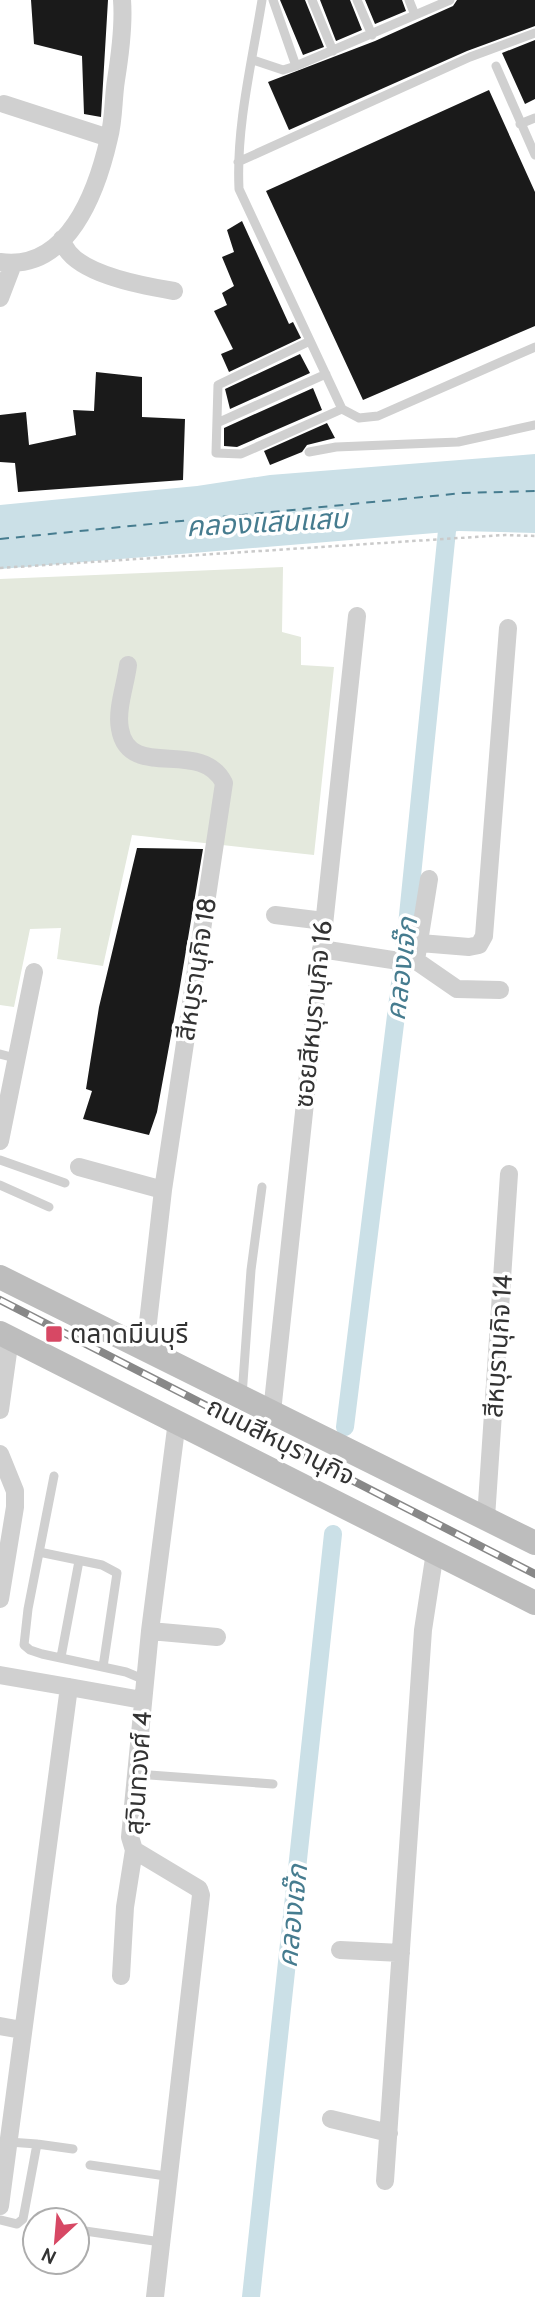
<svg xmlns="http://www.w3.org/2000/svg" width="535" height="2297" viewBox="0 0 535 2297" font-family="Cabin,'Noto Sans Thai',sans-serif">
<rect width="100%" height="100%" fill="#fff"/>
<path fill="#e4e9dd" d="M283,567L282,632L301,637V665L334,667L314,855L132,835L103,966L57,959L61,928L30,929L14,1007L0,1005V579Z"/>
<path fill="#cbe0e7" d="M535,454V533L459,531L0,569V505L197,486L270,475Z"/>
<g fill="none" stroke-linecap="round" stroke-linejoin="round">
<path stroke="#cbe0e7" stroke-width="18" d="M345,1427L406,935L449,511
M251,2297L333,1534"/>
<path stroke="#467c8f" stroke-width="2" stroke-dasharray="9 7" stroke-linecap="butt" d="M0,539L463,493L535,491"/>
</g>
<path fill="#1a1a1a" d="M31,0H108L101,117L84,114L82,56L34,44Z
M280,0H305L324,47L303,55Z
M320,0H350L362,30L336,41Z
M365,0H402L406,11L375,24Z
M457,0H535V26L467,51L289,130L268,82L375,41L453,6Z
M535,40V99L525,104L502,53Z
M489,90L535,192V326L363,400L266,191Z
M242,221L289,324L293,322L301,338L229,372L221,354L233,349L214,311L227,305L222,293L234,286L222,257L234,252L227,230Z
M300,354L310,373L230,409L225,389Z
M96,372L142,377V417L185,419L183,480L18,492L15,463L0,462V415L26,412L29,445L76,435L73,410L94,411Z
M313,388L322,410L237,447L224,446V428Z
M327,423L335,438L307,445L302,452L270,465L264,451Z
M137,848L203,849L179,992L157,1112L149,1135L83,1119L92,1091L86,1089L99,1007Z"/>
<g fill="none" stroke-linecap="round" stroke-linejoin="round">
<path stroke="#cacaca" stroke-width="2.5" stroke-dasharray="3.5 3.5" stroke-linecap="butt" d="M0,568L505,535L535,536"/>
<path stroke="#d0d0d0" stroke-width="9" d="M262,0C252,62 236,126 239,189L342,409L359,418L378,416L535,347
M273,0L296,66
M312,0L333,51
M357,0L372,35
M409,0L415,15
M253,60L283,70L296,66L450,0
M496,66L535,155
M520,124L535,118
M238,162L470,57L535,33
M310,341L218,385L216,453L241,454L342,409
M217,423L326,374
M309,452L336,447L458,442L535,425
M0,1054L15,1058
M0,1160L65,1183
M0,1185L49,1207
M242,1396L251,1270L262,1187
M54,1476L28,1609L24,1645L30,1650L42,1654L126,1672L145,1680
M39,1552L102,1565L117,1573L103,1667
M61,1657L79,1561
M136,1774L273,1784
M37,2144L73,2149
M90,2165L166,2176
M0,2220L17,2224L23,2219L37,2144L9,2142
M85,2231L161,2242"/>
<path stroke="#d0d0d0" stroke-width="18" d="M4,104L109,138
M62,239C69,273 143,286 174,291
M0,262C68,272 97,191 109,138C114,119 113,99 116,80C120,55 124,25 122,0
M0,298L13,264
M128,665C126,683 116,710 120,729C129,782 201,737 224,783L163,1190L145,1349
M275,915L324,921
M420,943L469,947L479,945L484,936L508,628
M321,949L399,961L415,960L457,989L500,990
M417,954L429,879
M0,1141L34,972
M79,1167L163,1190
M0,1410L10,1338
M272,1412L357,616
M0,1454L15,1491V1507L0,1599
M486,1518L509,1174
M150,1631L217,1637
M0,1675L69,1687
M340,1950L401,1953
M121,1976L125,1907L134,1850
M0,2026L22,2030
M331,2119L389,2133
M385,2181L423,1630L435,1552
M0,2206L69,1687L142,1700
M155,2297L201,1895L199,1889L134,1850L130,1837L150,1631L177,1421"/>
<path stroke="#bdbdbd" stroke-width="24" d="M0,1277L535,1543
M0,1333L535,1603"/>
<g stroke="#888" stroke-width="8">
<path id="rail" d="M0,1300L535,1574"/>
</g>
<use href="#rail" stroke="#fff" stroke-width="5" stroke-dasharray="16" stroke-linecap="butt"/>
</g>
<rect fill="#d74864" stroke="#fff" stroke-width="2.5" x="45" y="1325" width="18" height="18" rx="3.5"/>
<g text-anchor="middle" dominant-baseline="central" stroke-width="7" stroke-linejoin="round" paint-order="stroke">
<g font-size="26" fill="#333" stroke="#fff">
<text transform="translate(196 969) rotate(-81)">สีหบุรานุกิจ 18</text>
<text transform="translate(313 1014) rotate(-84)">ซอยสีหบุรานุกิจ 16</text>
<text transform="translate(498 1346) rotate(-86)">สีหบุรานุกิจ 14</text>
<text transform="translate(281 1441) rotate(27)">ถนนสีหบุรานุกิจ</text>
<text transform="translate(138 1773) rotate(-86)">สุวินทวงศ์ 4</text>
</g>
<g font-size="26" fill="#333" stroke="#fff" text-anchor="start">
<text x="70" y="1334">ตลาดมีนบุรี</text>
</g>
<g font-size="28" font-style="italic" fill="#467c8f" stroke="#fff">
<text transform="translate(267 522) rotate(-3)">คลองแสนแสบ</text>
<text transform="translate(401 969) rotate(-83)">คลองเจ๊ก</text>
<text transform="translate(292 1916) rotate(-84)">คลองเจ๊ก</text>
</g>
</g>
<g transform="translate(56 2241) rotate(206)"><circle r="33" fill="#ffffff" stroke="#adadad" stroke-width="2"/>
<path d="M0-5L12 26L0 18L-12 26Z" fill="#d74864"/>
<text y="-10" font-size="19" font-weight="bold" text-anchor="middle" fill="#333333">N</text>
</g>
</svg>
